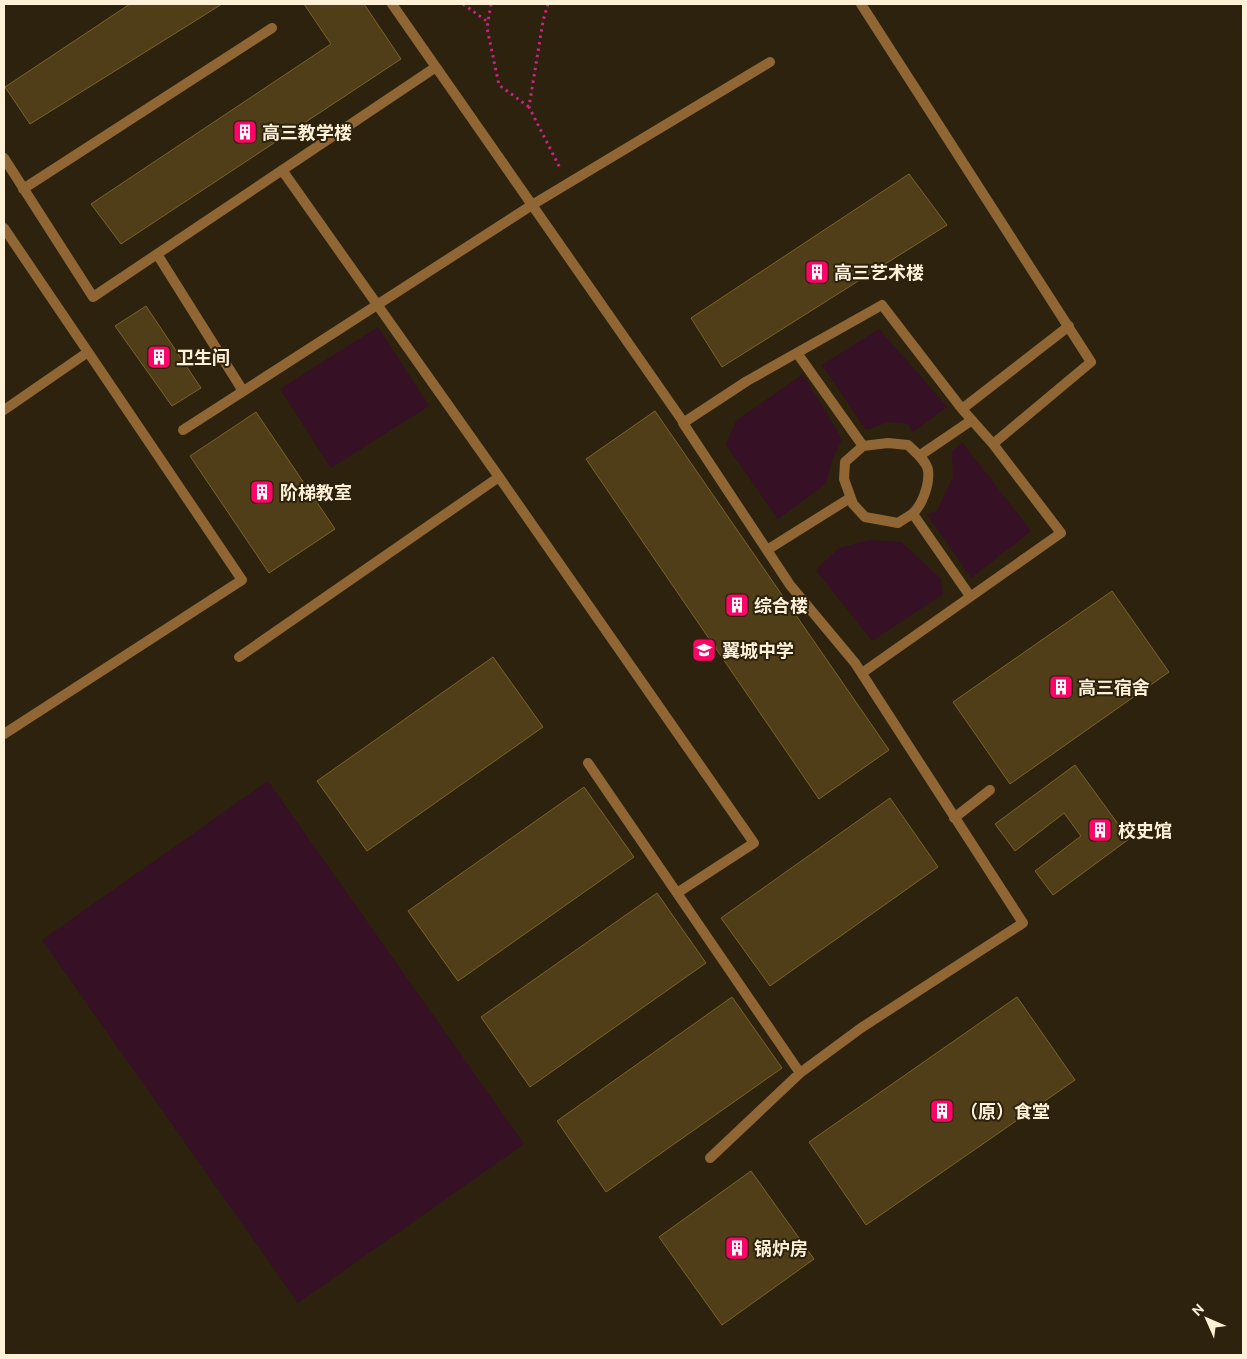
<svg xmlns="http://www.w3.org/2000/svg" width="1247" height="1359" viewBox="0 0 1247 1359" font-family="Ubuntu,'Noto Sans SC',sans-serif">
<rect width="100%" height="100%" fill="#2c220e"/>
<path fill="#361024" d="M378,327L429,406L331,468L280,389Z
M879,329L947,407L913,432L908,424L888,422L866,430L822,365Z
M803,374L842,439L832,460L826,484L778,519L726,445L736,421Z
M962,442L1031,531L971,578L927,514L937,511L953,477L952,452Z
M870,540L901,542L941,579L943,594L872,641L816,570L839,548Z
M268,781L524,1144L298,1303L42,940Z"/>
<path fill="#4f3e18" stroke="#7d6328" d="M130,4H222L30,124L5,87Z
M304,4H364L401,59L121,244L91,204L331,44Z
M909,174L947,225L722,367L691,318Z
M146,306L201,388L172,406L115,326Z
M655,411L889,750L819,799L586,459Z
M256,412L335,529L269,573L190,456Z
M1112,591L1169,672L1010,784L953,702Z
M493,657L543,727L367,851L317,781Z
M1075,765L1129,839L1053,895L1035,871L1081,836L1064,813L1015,851L995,824Z
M584,787L634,857L458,981L408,911Z
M890,798L938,867L770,986L721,918Z
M657,893L706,963L530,1087L481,1017Z
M732,997L782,1068L606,1192L557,1121Z
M1017,997L1075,1080L866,1225L809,1142Z
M751,1171L814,1259L722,1325L659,1237Z"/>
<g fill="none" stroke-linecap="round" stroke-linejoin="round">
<path stroke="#c9237f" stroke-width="3" stroke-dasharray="2.5 4" stroke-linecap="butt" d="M463,4L488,22
M491,4L487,28L499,85L529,107
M548,4L543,21L529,107L560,168"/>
<path stroke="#8f6634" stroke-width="10" d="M392,4L684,423
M861,4L1091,362L993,444
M4,158L93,297L436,67
M282,170L499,477L754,843L677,893
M23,189L272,28
M4,228L88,352L4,410
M157,254L243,391
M797,353L863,446
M962,409L1069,326
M183,430L532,205L770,62
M888,443L908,445C915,452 926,460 928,470C930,484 922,506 912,514C908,517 902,520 898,523L865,517L853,504L844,479L845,462L863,446Z
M919,456L972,420
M913,514L970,596
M767,550L850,498
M239,657L499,477
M4,734L242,580L88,352
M588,763L800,1073
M954,818L990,790
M710,1158L800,1073L861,1028L1023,923L855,663L790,585L683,423L747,381L882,305L962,409L993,444L1061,533L862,673"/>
</g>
<defs>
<g id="building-square" transform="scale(1.25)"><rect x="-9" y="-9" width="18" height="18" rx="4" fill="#ff0468" stroke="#2c220e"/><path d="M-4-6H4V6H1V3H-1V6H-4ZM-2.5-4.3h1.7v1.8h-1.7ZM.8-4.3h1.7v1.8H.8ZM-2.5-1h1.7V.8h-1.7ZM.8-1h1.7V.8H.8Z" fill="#fff"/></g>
<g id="school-square" transform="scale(1.25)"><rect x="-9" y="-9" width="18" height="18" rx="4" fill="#ff0468" stroke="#2c220e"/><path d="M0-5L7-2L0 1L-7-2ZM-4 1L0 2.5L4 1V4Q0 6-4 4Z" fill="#fff"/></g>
</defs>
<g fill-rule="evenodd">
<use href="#building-square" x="245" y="132"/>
<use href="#building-square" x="817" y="272"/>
<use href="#building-square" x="159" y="357"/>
<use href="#building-square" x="262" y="492"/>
<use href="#building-square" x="737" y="605"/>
<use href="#school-square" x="704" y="650"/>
<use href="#building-square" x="1061" y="687"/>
<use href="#building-square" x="1100" y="830"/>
<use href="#building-square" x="942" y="1111"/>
<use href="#building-square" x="737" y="1248"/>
</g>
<g text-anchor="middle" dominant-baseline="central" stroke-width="4" stroke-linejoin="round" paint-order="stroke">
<g font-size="18" font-weight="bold" fill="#fff0d8" stroke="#2c220e" text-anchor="start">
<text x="262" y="132">高三教学楼</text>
<text x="834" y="272">高三艺术楼</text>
<text x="176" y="357">卫生间</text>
<text x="280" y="492">阶梯教室</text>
<text x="754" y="605">综合楼</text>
<text x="722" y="650">翼城中学</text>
<text x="1078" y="687">高三宿舍</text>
<text x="1118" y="830">校史馆</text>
<text x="960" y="1111">（原）食堂</text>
<text x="754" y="1248">锅炉房</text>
</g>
</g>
<rect width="1247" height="1359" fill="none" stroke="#fff0d8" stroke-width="10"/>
<g transform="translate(1207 1319) rotate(315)" stroke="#2c220e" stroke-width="4" paint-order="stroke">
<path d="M0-4L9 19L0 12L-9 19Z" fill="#fff0d8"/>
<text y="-8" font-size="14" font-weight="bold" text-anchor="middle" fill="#fff0d8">N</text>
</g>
</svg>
